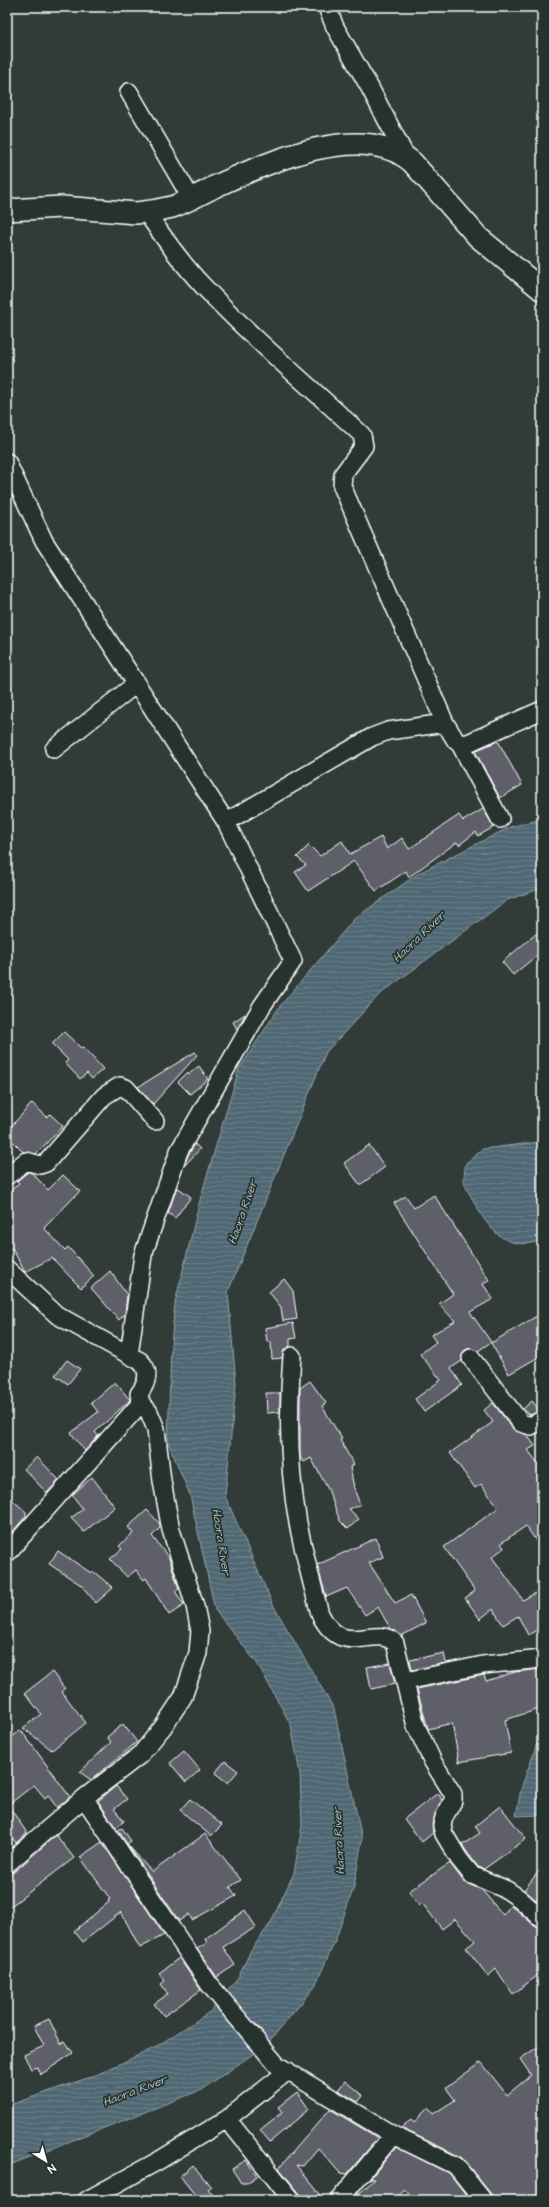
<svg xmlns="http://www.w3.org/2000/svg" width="549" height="2207" viewBox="0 0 549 2207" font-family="'Architects Daughter',sans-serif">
<defs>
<pattern id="water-rules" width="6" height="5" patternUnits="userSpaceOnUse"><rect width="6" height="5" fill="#4f6773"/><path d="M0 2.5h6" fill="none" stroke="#697e88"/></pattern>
</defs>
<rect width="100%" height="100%" fill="#313c39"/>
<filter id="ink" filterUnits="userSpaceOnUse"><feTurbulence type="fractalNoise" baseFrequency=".025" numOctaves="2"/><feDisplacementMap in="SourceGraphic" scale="8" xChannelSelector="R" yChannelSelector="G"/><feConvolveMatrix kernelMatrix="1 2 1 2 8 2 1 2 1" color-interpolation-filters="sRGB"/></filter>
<g filter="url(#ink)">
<path fill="url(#water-rules)" stroke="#95a4ab" d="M542,819V888L507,900L379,995L326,1052L228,1292L236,1384L225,1496L273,1605L334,1709L362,1839L354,1887L335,1941L314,1988L266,2045L237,2065L201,2090L7,2166V2106L96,2075L154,2048L211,2011L239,1976L251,1950L270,1924L294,1873L302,1826L300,1774L291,1725L257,1663L215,1610L190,1495L168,1442L171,1345L175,1303L201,1196L239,1069L280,1006L355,918L419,873L510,827Z
M539,1142L542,1145V1240C507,1253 489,1230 474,1202C471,1196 464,1186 464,1179C464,1174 465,1168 466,1163L483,1149Z
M542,1729V1815L516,1816L521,1789Z"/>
<path fill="#5e5e6b" stroke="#fff" d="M498,741L522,785L500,798L475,751Z
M483,809L494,827L478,836L476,832L459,845L457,842L409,877L406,871L376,891L354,861L308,891L295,872L306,865L297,857L309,845L320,856L342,841L350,854L381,837L387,849L402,838L409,849L459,815L463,821Z
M542,929V951L513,975L502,962Z
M245,1014V1015L237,1029L233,1022Z
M64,1032L81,1048L83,1047L103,1069L92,1079L87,1073L80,1079L65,1063L68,1060L52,1044Z
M195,1052L197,1055L153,1104L138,1087Z
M199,1066L208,1079L190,1094L178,1082L188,1072L189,1074Z
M32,1103L47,1117L50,1114L63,1126L36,1154L23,1152L7,1136V1131Z
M195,1144L200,1149L184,1166L188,1155Z
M369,1145L385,1167L360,1185L344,1163Z
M28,1172L32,1173L48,1190L63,1175L80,1191L44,1228L65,1250L68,1247L94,1276L81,1288L52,1258L25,1272L12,1248L7,1253V1194L19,1183L17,1181Z
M177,1187L191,1197L175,1218L168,1213Z
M434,1195L489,1280L483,1284L493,1299L470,1312L491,1342L478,1351L470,1348L465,1350L462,1355V1361L451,1368L462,1385L424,1412L415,1399L441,1380L420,1354L436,1342L431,1335L455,1321L439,1304L453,1294L394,1203L406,1196L414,1208Z
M110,1271L127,1295L125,1314L119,1320L91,1288Z
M284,1279L293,1291L297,1319L283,1321L281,1307L269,1292Z
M542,1313V1355L509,1374L491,1343Z
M293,1323L296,1338L290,1339V1346L284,1350L282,1358L272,1359L271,1342H267L265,1328Z
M67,1360L80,1369L68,1384L55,1375Z
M310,1381L326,1403L322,1406L342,1439L340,1440L354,1465L350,1467L354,1488L360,1505L349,1509L359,1519L348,1529L340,1521L328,1489L311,1458L304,1462L300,1457V1388Z
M115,1382L130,1400L95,1432L98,1436L85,1451L71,1433L98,1412L91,1403Z
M266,1393H280V1412L267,1413Z
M532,1401L540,1411L530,1415L523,1409Z
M493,1403L513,1429L527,1435L535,1446L528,1450L542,1469V1550L526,1526L501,1543L504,1548L492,1557L523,1600L535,1593L542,1605V1627L528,1635L518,1616L503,1625L493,1609L480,1619L465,1598L475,1591L444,1547L498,1508L481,1484L475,1488L450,1453L493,1422L484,1410Z
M37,1457L59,1480L47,1493L24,1469Z
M92,1477L115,1507L84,1532L71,1518L83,1509L72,1495Z
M7,1495L26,1512V1516L7,1538Z
M147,1510L160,1524V1528L152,1536L169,1558L179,1589L175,1591L184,1605L169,1615L146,1578L144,1580L136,1570L127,1577L110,1559L122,1549L119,1546L133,1533L128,1527Z
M376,1538L383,1557L369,1563L395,1603L411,1595L426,1623L401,1636L390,1628L378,1607L365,1615L347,1588L326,1597L324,1589L317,1565Z
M58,1551L91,1573L93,1571L113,1588L96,1603L81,1585L49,1564Z
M444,1653L446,1663L412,1670L410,1660Z
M390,1663L395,1684L371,1689L367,1667Z
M541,1669L542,1708L505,1720L511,1753L459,1762L452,1723L428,1729L417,1689L484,1675L486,1681L515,1672Z
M52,1672L65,1689L62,1692L86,1723L52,1750L23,1728L41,1714L25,1693Z
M123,1724L137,1742L91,1780L80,1772L111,1742L107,1737Z
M21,1730L70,1797L57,1808L48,1795L45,1798L34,1785L8,1805L27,1833L16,1843L7,1831V1741Z
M184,1751L200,1770L186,1782L170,1763Z
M225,1761L238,1771L228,1783L215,1773Z
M116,1786L127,1799L114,1809L124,1821L116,1828L98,1801Z
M438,1793L442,1800L432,1824L433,1833L422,1842L404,1819Z
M190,1799L222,1825L211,1836L180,1810Z
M500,1806L526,1839L484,1869L478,1867L462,1845L480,1833L475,1826Z
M122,1828L131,1841L127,1844L152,1872L205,1834L241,1880L230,1887L236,1896L192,1920L189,1914L179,1921L118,1830Z
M56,1835L74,1858L7,1909V1874L14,1872Z
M102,1842L164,1935L140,1948L121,1912L83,1942L74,1931L109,1902L108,1900L110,1899L80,1857Z
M450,1863L464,1882L482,1890L503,1915L511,1905L535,1926L542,1929V1972L513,1994L496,1969L488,1976L466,1948L475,1941L455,1919L442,1929L422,1903L419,1906L409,1891Z
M542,1867V1905L524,1890Z
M245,1910L256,1927L223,1947L235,1965L217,1977L197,1949L207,1943L205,1939Z
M179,1958L201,1990L164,2016L154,2004L168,1994L161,1984L165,1981L159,1973Z
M49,2019L61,2044L65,2041L73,2053L40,2075L37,2067L31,2069L24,2055L44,2046L34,2026Z
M542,2044V2200H493L491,2194L461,2157L401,2128L411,2119L414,2122L428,2108L433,2114L455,2100L446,2088L481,2062L507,2095L531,2075L520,2059Z
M345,2081L363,2096L358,2102L338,2090Z
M297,2092L309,2109L270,2142L260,2130L282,2112L278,2107Z
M330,2109L378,2138L347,2174L340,2173L318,2148L303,2166L296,2165L325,2200H302L300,2194L279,2168Z
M396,2147L450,2174L470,2200H418L405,2190L392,2200H352L375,2179H370Z
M246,2160L257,2176L247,2183H241L232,2169Z
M193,2165L211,2187L208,2189L217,2200H199L180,2176Z"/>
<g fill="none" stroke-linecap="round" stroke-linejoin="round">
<g stroke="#fff" stroke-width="20">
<path id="minor" d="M327,7L335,27L370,88L406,157
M129,92L191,198
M146,212C164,238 182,264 204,287C253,339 309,386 362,435L364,446L343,474L342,486L445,723L456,741L460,744L468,743L542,710
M7,462L44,541L226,822L372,737L388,731L445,723
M460,744L500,819
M54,749L137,683
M7,1176L26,1161L40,1165L46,1163L104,1096L120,1086L126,1088L155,1121
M7,1269L57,1315L140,1361C151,1371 147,1383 139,1394L141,1403L149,1412L156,1429L162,1481L171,1530L195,1606L200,1631L198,1653L183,1697L163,1727L140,1755L84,1798L7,1864
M129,1355L143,1255L179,1151L262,1006L293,961L226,822
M292,1356C288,1410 288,1469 298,1523C304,1554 312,1584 320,1614C343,1661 375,1623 395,1643L416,1726L433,1762L453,1794V1801L444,1817L442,1826L444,1834L459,1859L472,1875L507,1890L520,1899L542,1919
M471,1358L521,1423L531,1426L542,1420
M7,1553L141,1403
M406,1681L483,1665L542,1659
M84,1798L209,1984L277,2065L393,2135L456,2166L483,2200
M227,2119L292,2200
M87,2200L158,2161L227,2119L288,2071
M339,2200L393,2135"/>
</g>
<g stroke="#fff" stroke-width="24">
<path id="tertiary" d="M7,210L62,207L136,213C148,212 160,210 172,207C187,202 202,193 216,186C267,163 362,119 412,162L478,237L542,290"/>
</g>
<use href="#minor" stroke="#26332d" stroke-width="17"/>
<use href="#tertiary" stroke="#26332d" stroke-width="21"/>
</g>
</g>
<g text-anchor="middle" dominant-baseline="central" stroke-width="3.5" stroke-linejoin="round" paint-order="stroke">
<g font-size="12" font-style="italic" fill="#b0bbc0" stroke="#26332d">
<text transform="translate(419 937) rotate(-44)">Haora River</text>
<text transform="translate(243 1212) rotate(-71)">Haora River</text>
<text transform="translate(221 1542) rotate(81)">Haora River</text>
<text transform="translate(339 1841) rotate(-93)">Haora River</text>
<text transform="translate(135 2091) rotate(-21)">Haora River</text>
</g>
</g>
<rect width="549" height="2207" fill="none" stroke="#26332d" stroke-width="24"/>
<rect x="12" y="12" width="525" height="2183" fill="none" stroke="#fff" stroke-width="1.5" filter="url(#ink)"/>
<g transform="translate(46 2161) rotate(143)" stroke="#26332d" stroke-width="3" paint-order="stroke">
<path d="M0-3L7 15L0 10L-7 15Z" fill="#ffffff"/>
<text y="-6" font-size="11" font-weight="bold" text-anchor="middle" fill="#ffffff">N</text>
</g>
</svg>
